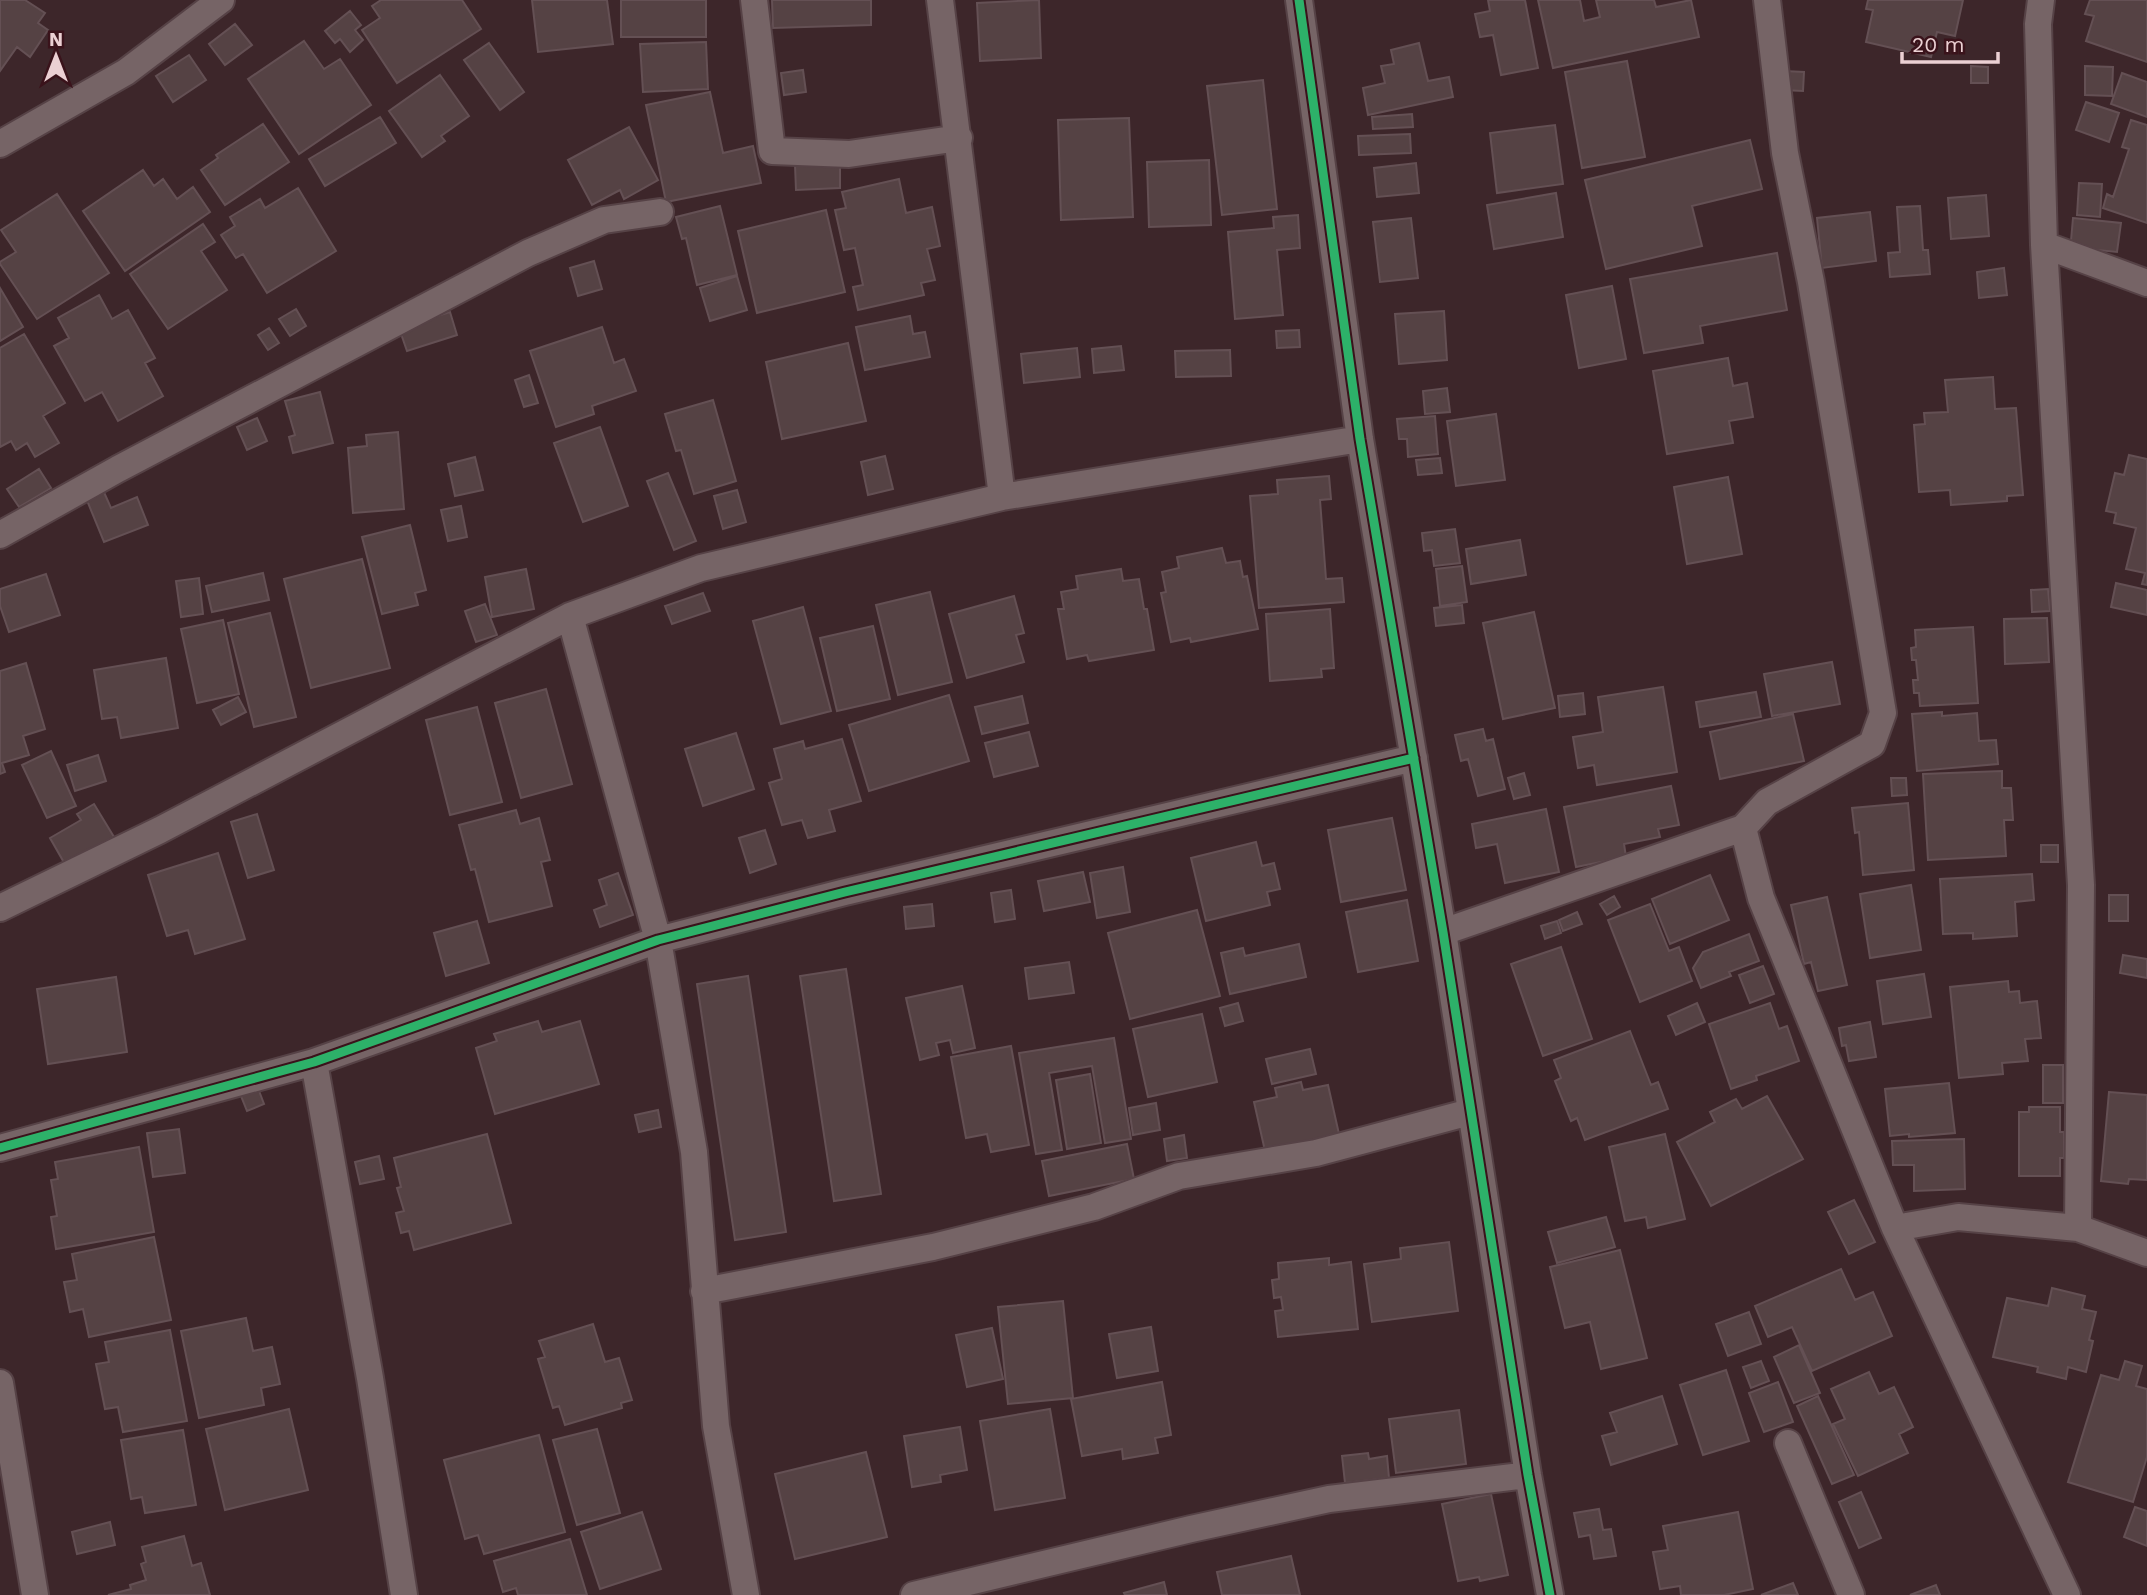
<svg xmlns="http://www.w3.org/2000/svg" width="2147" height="1595" viewBox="0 0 2147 1595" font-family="'Work Sans',sans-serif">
<rect width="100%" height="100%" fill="#3d262a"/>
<path fill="#554244" stroke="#645054" stroke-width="2" d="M0,0H25L45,13L38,23L48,30L30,57L17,47L0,71Z
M381,0H462L481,29L397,83L362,30L380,18L372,6Z
M532,0H607L613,44L538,52Z
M621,0H706V37H621Z
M772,0H871V25L773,28Z
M1039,0L1041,58L980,61L977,3Z
M1488,0H1525L1538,68L1501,75L1493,35L1480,37L1475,14L1490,11Z
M1538,0H1580L1584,21L1600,17L1596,0H1654L1656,7L1691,0L1699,37L1553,68Z
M1868,0H1963L1955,36L1937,32L1931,57L1866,42L1873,10L1866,9Z
M2090,0H2147V62L2086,41L2094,16L2085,14Z
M350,11L361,25L355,30L363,40L350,52L340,39L335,43L325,31Z
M235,24L252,45L225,65L209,44Z
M304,41L324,69L340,59L371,105L299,154L248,79Z
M706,42L708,89L643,92L640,44Z
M489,43L524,92L500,110L464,60Z
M1419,43L1428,81L1449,77L1453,97L1368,115L1363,88L1385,83L1381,66L1394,64L1391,50Z
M189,55L206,80L173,102L156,76Z
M1627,61L1645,157L1582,168L1565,72Z
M1971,66L1988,67V83H1971Z
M2085,66L2113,67L2112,96L2085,95Z
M803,70L806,92L784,95L781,73Z
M1784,71L1804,72L1803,91L1783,90Z
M2122,73L2147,82V117L2111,104Z
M440,75L469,116L441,136L445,141L422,157L389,111Z
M1263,80L1277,209L1222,215L1207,86Z
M710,92L723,153L753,146L761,183L666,202L646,105Z
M2086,102L2119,113L2109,142L2076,130Z
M1412,114L1413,127L1373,129L1372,117Z
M380,117L396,143L325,186L309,159Z
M1129,118L1133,217L1061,220L1058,120Z
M2131,120L2147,125V223L2103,208L2107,194L2113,197L2129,149L2122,147Z
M263,124L289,162L225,205L201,170L218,158L216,155Z
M1555,125L1563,184L1497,193L1490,133Z
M629,127L658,180L624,199L620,190L592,205L568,160Z
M1410,134L1411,153L1359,155L1358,136Z
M1750,140L1762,189L1692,206L1702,246L1606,269L1585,180Z
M1209,160L1211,225L1149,227L1147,162Z
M1416,163L1419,193L1377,197L1374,168Z
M840,164V188L796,190L795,165Z
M143,170L154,186L163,179L177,199L193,187L210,212L125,271L83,211Z
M899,179L906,213L932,207L940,246L927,249L935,280L921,283L924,295L858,310L853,287L863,285L855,248L844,250L835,210L846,208L842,192Z
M2079,183L2102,184L2100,217L2077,215Z
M298,188L336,251L267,293L243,254L236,258L221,235L235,226L230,217L260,199L265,208Z
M1556,193L1563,237L1494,249L1487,205Z
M57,194L109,273L37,319L0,264V262L16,252L1,230Z
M1986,195L1989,236L1951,239L1948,198Z
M720,206L737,275L697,285L686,238L682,239L676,217Z
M1920,206L1923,250H1928L1930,274L1890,277L1888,253L1900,252L1897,207Z
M826,210L845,292L757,313L738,231Z
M1870,212L1876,261L1822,268L1817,218Z
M1298,215L1300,248L1277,250L1283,315L1235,319L1228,232L1274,228L1273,217Z
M1411,218L1418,278L1380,282L1373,222Z
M2073,218L2121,223L2117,252L2098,250L2097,255L2070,252Z
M203,224L215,242L201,251L227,290L168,329L130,274Z
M1777,253L1787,310L1700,326L1703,343L1644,353L1630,279Z
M594,261L602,289L578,296L570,268Z
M2004,268L2007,295L1979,298L1977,272Z
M737,276L747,310L710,321L700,288Z
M1612,286L1626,359L1579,368L1566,295Z
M0,288L23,327L0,341Z
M99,295L112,319L128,310L155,358L145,363L163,396L118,421L102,392L85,401L54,346L69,338L58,318Z
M296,309L306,326L290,336L279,319Z
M1444,311L1447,360L1399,364L1395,314Z
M450,312L457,335L407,351L399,328Z
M910,316L913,334L925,332L930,357L865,370L856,327Z
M602,327L614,363L624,359L636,391L592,406L594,414L556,427L530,351Z
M269,328L279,343L268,350L258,335Z
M1299,330L1300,347L1277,348L1276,331Z
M24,334L65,403L43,416L59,443L35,457L27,443L16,450L11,441L0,447V348Z
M848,343L866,421L782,439L766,362Z
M1121,346L1124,370L1094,373L1092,349Z
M1077,348L1080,377L1024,383L1021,354Z
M1230,350L1231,376L1176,377L1175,351Z
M1728,358L1733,386L1747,383L1753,417L1729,421L1733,443L1667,454L1653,371Z
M529,375L538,403L524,407L515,380Z
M1993,377L1995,409L2016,408L2023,495L2007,496V501L1951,505L1950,490L1919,492L1914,425L1925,424L1924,413L1948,412L1945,380Z
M1447,388L1450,412L1425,414L1423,391Z
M320,392L333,443L293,453L289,437L295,435L285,401Z
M713,400L736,481L694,494L681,450L676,451L665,414Z
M1496,414L1505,480L1456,486L1447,421Z
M1435,416L1438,454L1408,457L1407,439H1399L1397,419Z
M257,418L267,441L247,450L237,427Z
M600,427L628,506L583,522L554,443Z
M398,432L404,509L353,513L348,448L367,446L366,435Z
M2129,455L2147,459V585L2142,584L2145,573L2126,569L2136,528L2114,523L2116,513L2106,511L2115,473L2124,475Z
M885,456L893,489L868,495L861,462Z
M475,457L483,490L455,496L448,464Z
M1440,458L1442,473L1418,475L1416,460Z
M39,469L51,488L19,507L7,489Z
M668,473L696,541L674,550L647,481Z
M1329,476L1331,499L1320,500L1326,579L1342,578L1344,602L1259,608L1250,496L1278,494L1277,480Z
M1728,477L1742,554L1687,564L1674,487Z
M103,490L111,508L137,497L148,525L104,542L86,498Z
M737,490L746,522L723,529L714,496Z
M461,506L467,537L448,541L441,510Z
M410,525L426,590L415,593L418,605L382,614L362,537Z
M1455,529L1460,563L1434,566L1432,550L1424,551L1422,533Z
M1520,540L1526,575L1471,584L1466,549Z
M1222,548L1226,563L1240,561L1243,577L1247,576L1258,629L1191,642L1190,638L1171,642L1161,593L1166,592L1162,572L1179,568L1177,557Z
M362,559L390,668L311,688L284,579Z
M1462,566L1467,602L1440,606L1436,569Z
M526,569L534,609L492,617L485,577Z
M1121,569L1123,581L1139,579L1144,609H1147L1154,650L1089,661L1087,655L1067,659L1058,609H1064L1061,592L1078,589L1076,576Z
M263,573L269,600L212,612L206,586Z
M46,574L60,615L9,632L0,606V589Z
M199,578L203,614L181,617L176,581Z
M2116,583L2147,590V615L2111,607Z
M2048,589L2050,611L2032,612L2031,590Z
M930,592L952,682L898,695L876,605Z
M703,593L710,611L672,624L665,606Z
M1014,596L1024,633L1016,635L1024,662L967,678L949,614Z
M485,604L497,635L476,642L465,611Z
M1462,605L1464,623L1436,626L1434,608Z
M803,607L831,711L781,724L753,621Z
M1330,609L1334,668L1321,669L1322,677L1270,681L1266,614Z
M1534,612L1555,708L1503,719L1483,623Z
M270,613L296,717L254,727L228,623Z
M2047,618L2049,662L2005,664L2004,619Z
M223,620L239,694L197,703L181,629Z
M873,626L890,699L837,711L820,638Z
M1973,627L1978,703L1920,706L1919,693H1914L1913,680H1918L1916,660H1912L1911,648L1916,647L1915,630Z
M166,658L178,728L121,738L117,717L102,719L94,670Z
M1832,662L1840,704L1772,716L1764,674Z
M26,663L45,729L23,736L29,755L2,763L5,772L0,774V671Z
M1663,687L1677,772L1597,785L1594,765L1578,768L1573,737L1603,732L1598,697Z
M546,689L572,784L521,798L495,703Z
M1756,692L1761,717L1700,727L1696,702Z
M1583,693L1585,714L1560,717L1558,696Z
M949,695L969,761L869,791L849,725Z
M1022,696L1028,723L982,734L975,707Z
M238,697L246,712L221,725L213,710Z
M477,707L502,802L450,815L426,720Z
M1942,712V716L1977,713L1979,741L1996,740L1998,764L1917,771L1912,714Z
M1793,714L1804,761L1720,779L1710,732Z
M1483,729L1486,741L1493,739L1505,789L1478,796L1468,759L1461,761L1455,735Z
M1029,732L1038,766L994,777L985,743Z
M736,733L754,789L703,806L685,749Z
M842,739L861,801L829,810L835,831L808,838L802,820L782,825L769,783L782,779L774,749L803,741L805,749Z
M51,751L76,806L47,818L22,765Z
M98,755L106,781L75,791L67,765Z
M2002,771V788H2011L2013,820H2004L2006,856L1928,860L1923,774Z
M1524,773L1530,795L1514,799L1508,778Z
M1891,778H1906L1907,795L1892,796Z
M1671,786L1679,825L1658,829L1660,837L1624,844L1626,857L1576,867L1564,807Z
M1908,803L1914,870L1863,875L1859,832L1855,833L1852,808Z
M94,804L114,837L66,866L50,838L81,820L77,814Z
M1546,809L1559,872L1505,883L1497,844L1476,848L1472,824Z
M516,810L520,824L539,818L550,860L541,862L552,906L489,922L475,869L471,870L459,825Z
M257,814L274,870L248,878L231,822Z
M1392,818L1406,890L1341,902L1328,830Z
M765,830L776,864L750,873L739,838Z
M1256,842L1262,866L1274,863L1280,889L1267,892L1270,905L1206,921L1191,858Z
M2041,845H2058V862H2041Z
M218,853L245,939L195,954L188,930L167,936L148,875Z
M1123,867L1130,912L1097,918L1090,873Z
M1083,872L1090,902L1044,911L1038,881Z
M618,873L633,915L600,927L594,910L607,905L599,880Z
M2032,874L2034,900L2015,902L2017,936L1973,939V933L1943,934L1940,879Z
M1710,875L1729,920L1670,944L1652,899Z
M1911,885L1921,950L1870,958L1860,894Z
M1011,890L1015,919L995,922L991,893Z
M2109,895H2128V921H2109Z
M1614,896L1620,907L1607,915L1600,904Z
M1827,897L1847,985L1818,991L1811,962L1804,964L1791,905Z
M1407,900L1418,961L1358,972L1346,912Z
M932,904L934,926L906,929L904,907Z
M1650,904L1669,951L1679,947L1692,981L1640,1002L1608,920Z
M1197,910L1220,996L1130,1019L1108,933Z
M1577,912L1582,924L1563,931L1559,920Z
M477,921L489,963L446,976L434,933Z
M1557,921L1561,933L1545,939L1541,926Z
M1749,934L1759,961L1729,972L1731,976L1701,988L1693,968L1703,952Z
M1299,944L1306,977L1230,994L1221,953L1243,948L1245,956Z
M1561,947L1592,1039L1543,1056L1511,964Z
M2123,955L2147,959V978L2120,973Z
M1069,962L1074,993L1029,999L1025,968Z
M1763,966L1774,994L1750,1003L1739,975Z
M846,969L881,1194L834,1201L800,976Z
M1924,974L1931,1017L1883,1024L1877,981Z
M748,976L786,1232L735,1240L697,984Z
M116,977L127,1052L48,1064L37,989Z
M2008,981L2009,992L2019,991L2020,1003L2037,1001L2041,1038L2025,1039L2028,1061L2002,1063L2003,1074L1959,1078L1950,987Z
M962,986L975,1048L953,1053L950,1040L936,1043L939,1055L920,1060L906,998Z
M1238,1003L1243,1021L1225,1026L1220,1008Z
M1697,1003L1705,1022L1676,1035L1668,1016Z
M1770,1003L1779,1029L1787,1026L1799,1061L1756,1076L1757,1080L1731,1089L1709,1024Z
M1202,1014L1217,1082L1148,1097L1133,1029Z
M538,1021L542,1032L580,1021L599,1084L495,1114L476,1048L497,1041L494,1034Z
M1870,1022L1876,1057L1849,1061L1846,1045L1842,1046L1839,1028Z
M1630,1031L1651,1085L1658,1082L1668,1109L1585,1140L1577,1118L1571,1121L1555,1081L1561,1078L1554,1060Z
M1114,1038L1131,1139L1105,1143L1092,1066L1049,1073L1062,1150L1036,1154L1019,1053Z
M1011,1046L1029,1145L991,1152L987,1134L966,1138L951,1057Z
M1310,1049L1316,1074L1272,1084L1266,1059Z
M2043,1065H2063V1103H2043Z
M1090,1074L1101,1143L1067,1149L1056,1080Z
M1301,1082L1303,1090L1328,1085L1339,1134L1265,1151L1254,1102L1277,1097L1275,1088Z
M256,1083L264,1104L247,1111L239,1091Z
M1949,1083L1955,1133L1909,1137V1134L1890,1136L1885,1089Z
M2109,1092L2147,1095V1180L2129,1179L2128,1184L2101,1181Z
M1767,1096L1803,1159L1711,1206L1677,1142L1715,1122L1710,1112L1736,1099L1742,1109Z
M1156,1103L1160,1130L1133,1135L1129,1108Z
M2029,1107H2060V1132H2064V1158H2060V1176H2019V1112H2029Z
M658,1110L661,1127L639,1132L635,1115Z
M179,1129L185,1173L153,1177L147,1133Z
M487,1134L511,1223L414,1250L409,1231L401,1233L396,1213L404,1211L397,1188L401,1187L394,1158Z
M1665,1134L1685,1219L1648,1228L1646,1217L1625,1221L1609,1147Z
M1184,1135L1187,1158L1167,1161L1164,1139Z
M1964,1139L1965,1189L1914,1191V1165H1893L1892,1141Z
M1127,1144L1134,1179L1049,1196L1042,1161Z
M139,1147L154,1232L56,1249L51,1217L57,1216L51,1180L58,1179L55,1162Z
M379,1156L384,1179L360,1184L355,1162Z
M1854,1200L1875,1242L1849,1254L1828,1212Z
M1606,1217L1615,1247L1557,1263L1548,1232Z
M154,1237L171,1320L89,1337L83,1309L70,1312L64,1282L77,1280L72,1254Z
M1449,1242L1458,1311L1372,1322L1364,1264L1401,1259L1400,1248Z
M1620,1250L1647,1358L1601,1369L1590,1322L1565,1328L1550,1267Z
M1329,1258V1265L1351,1262L1358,1329L1278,1337L1275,1311L1283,1310L1281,1297L1274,1298L1272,1280L1279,1279L1278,1263Z
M1841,1269L1855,1300L1873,1292L1892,1336L1812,1371L1792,1327L1768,1337L1755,1306Z
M2052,1288L2085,1296L2082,1309L2096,1312L2089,1340L2093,1341L2086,1372L2068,1367L2066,1379L2037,1372L2038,1367L1993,1357L2007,1298L2048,1306Z
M1063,1301L1073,1398L1008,1404L998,1307Z
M1749,1312L1761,1344L1728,1356L1716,1324Z
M246,1318L253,1351L272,1347L280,1384L261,1388L264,1405L199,1418L181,1331Z
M593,1324L605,1362L619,1358L632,1400L621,1403L622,1408L565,1425L559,1406L553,1408L538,1359L545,1357L539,1341Z
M1151,1327L1158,1371L1117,1378L1109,1334Z
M992,1328L1003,1379L967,1387L956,1335Z
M170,1330L187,1421L123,1432L118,1407L105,1409L96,1364L109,1362L105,1342Z
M1799,1345L1820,1393L1794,1403L1774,1357Z
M1761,1361L1769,1381L1751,1388L1743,1367Z
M2125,1361L2142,1366L2136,1386L2147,1389V1457L2133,1502L2068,1482L2101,1375L2119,1380Z
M1726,1370L1749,1441L1703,1455L1680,1385Z
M1869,1372L1879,1394L1894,1387L1913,1427L1899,1434L1908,1453L1858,1476L1833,1424L1845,1419L1831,1389Z
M1162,1382L1171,1435L1155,1438L1158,1453L1123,1459L1122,1449L1082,1456L1071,1399Z
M1778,1382L1793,1422L1764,1432L1749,1393Z
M1662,1396L1677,1444L1611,1465L1602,1436L1617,1432L1610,1413Z
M1818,1396L1854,1475L1832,1484L1797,1406Z
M289,1409L308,1490L225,1510L206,1429Z
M1050,1409L1065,1498L995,1510L980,1421Z
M1459,1410L1466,1464L1396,1473L1389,1419Z
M960,1427L967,1470L940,1475L941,1482L912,1487L904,1436Z
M597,1429L620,1513L577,1525L553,1440Z
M183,1430L196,1505L145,1513L142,1497L131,1499L121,1440Z
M539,1435L565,1532L484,1554L478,1535L465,1539L444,1460Z
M866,1452L887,1537L795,1559L775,1474Z
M1368,1453L1369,1459L1387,1456L1389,1478L1345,1483L1342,1456Z
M1861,1492L1881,1538L1859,1548L1839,1502Z
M1491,1494L1508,1575L1480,1581L1479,1577L1458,1581L1442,1504Z
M2135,1507L2147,1511V1546L2124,1537Z
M1599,1509L1603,1530L1611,1529L1616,1556L1594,1559L1590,1535L1579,1537L1574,1513Z
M642,1512L661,1569L600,1589L581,1532Z
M1738,1512L1753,1589L1724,1595H1681L1680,1586L1660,1589L1653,1552L1668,1550L1663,1526Z
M110,1522L115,1545L77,1554L72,1532Z
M184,1536L192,1566L201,1563L210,1595H108L131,1589L130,1585L146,1580L141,1564L146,1562L142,1547Z
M570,1539L587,1595H518L516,1588L503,1592L494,1561Z
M1291,1556L1300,1595H1222L1217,1572Z
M1164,1582L1167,1595H1125L1124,1593Z
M1793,1583L1798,1595H1761Z
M1936,1585L1940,1595H1910Z"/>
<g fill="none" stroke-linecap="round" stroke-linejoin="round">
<g stroke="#564246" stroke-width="30">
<path id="street" d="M754,0L772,151L849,154L959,138
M940,0L1002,497
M1299,0L1360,439L1443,932L1528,1475L1550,1595
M2041,0L2038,24L2044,245L2081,885L2078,1228
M0,144L126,72L221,0
M2044,245L2147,283
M0,535L118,469L528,253L604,220L660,212
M570,616L658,940L694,1152L716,1426L746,1595
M1743,828L1761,898L1895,1228L2067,1595
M0,908L160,830L448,679L570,616L701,568L1002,497L1360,439
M1443,932L1743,828L1767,802L1872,744L1883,713L1811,282L1785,153L1767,0
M314,1062L370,1378L404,1595
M0,1148L314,1062L658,940L845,892L1414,758
M1895,1228L1958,1217L2078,1228L2147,1253
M704,1291L933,1247L1094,1207L1179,1176L1316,1153L1470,1112
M0,1383L35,1595
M1788,1443L1851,1595
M914,1595L1191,1529L1329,1499L1528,1475"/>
</g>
<use href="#street" stroke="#766466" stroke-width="26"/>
<g stroke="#3a131b" stroke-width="13">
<path id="cycleway" d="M1299,0L1360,439L1443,932L1528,1475L1550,1595
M0,1148L314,1062L658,940L845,892L1414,758"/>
</g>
<use href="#cycleway" stroke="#2db169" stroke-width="9"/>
</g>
<g transform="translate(56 56)" stroke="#3a131b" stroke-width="5" paint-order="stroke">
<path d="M0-5L12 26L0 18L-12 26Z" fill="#ebd0d3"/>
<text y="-10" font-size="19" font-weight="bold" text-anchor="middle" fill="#ebd0d3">N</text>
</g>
<path d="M1902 52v10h96v-10" fill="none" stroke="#ebd0d3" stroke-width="3.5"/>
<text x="1912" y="52" font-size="21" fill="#ebd0d3" stroke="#3a131b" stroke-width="5" paint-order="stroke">20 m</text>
</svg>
